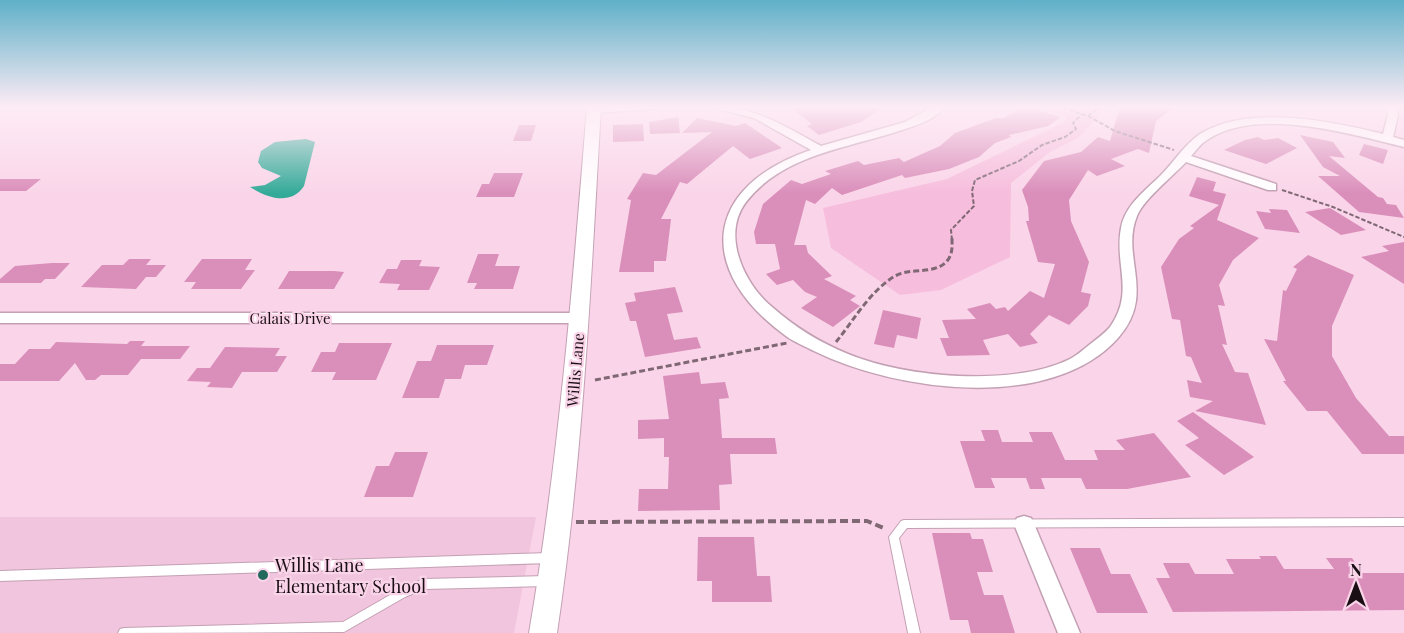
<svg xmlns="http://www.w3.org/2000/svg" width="1404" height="633" viewBox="0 0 1404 633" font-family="'Playfair Display',serif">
<rect width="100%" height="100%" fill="#fad5e9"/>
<path fill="#f1c5dd" d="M0,517H536L514,633H0Z"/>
<path fill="#f6bddc" d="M1034,106H1109L1078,138L1050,152L1011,183L1010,257L941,290L900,295L831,248L823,208L947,179L1066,121L1065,117Z"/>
<path fill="#33aa98" d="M306,139L315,142L304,186C291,206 267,198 250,187L265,185L281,176L262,168L258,162L261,151L275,142Z"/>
<path fill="#da8eba" d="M788,106H886L861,122L819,135L807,126L812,124Z
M1024,106L1061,117L1048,126L1009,135L1011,137L995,143L979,157L949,169L905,178L902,175L842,195L832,188L815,204L806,200L794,245H806L808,253L832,276L824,279L856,296L850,300L860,306L833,327L801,308L817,297L805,292L793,280L777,285L766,274L780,269L775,244H756L754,232L763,204L791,180L802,184L831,174L825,171L858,161L864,165L899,158L904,162L940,146L955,133L996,118H1004Z
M1120,106H1176L1156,121L1149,153L1138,149L1111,159L1125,166L1097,176L1088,170L1069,200L1071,221L1089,262L1081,292L1091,294L1088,306L1069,325L1049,315L1030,334L1038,343L1020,347L1008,334L983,340L990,355L947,356L940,338H949L942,320L976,319L967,309L990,303L996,309L1005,307L1008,311L1030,291L1044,298L1055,264L1038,262L1026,221H1029L1028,207L1022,190L1044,161L1081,152L1098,137L1110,141Z
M678,117L680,133L650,134L649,122Z
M697,118L736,126L745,123L782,148L750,159L733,146L687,184L680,182L661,219H671L666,261H654V272H619L631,200L627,199L643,173L656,175L712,132L682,133Z
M643,124L644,141L613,142V125Z
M519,125H536L531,141H513Z
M1300,135L1333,142L1345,158L1329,156L1378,197L1383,198L1387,204L1396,205L1404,218L1359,212L1318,176H1340L1323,167Z
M1258,137L1264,140L1278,138L1297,148L1266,164L1224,150L1245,140Z
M1364,144L1388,150L1383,164L1359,155Z
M494,173H523L514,197H476L482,184H489Z
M1197,177L1216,182L1213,191L1226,194L1217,220L1259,238L1233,260L1219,285L1225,306L1218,305L1227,345L1222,344L1235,372L1248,373L1266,425L1195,411L1213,401L1190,397L1187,380L1202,383L1191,357L1186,356L1180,320L1172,319L1161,267L1179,239L1194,228L1190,226L1219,205L1189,196Z
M0,179H41L26,191H0Z
M1330,208L1366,230L1341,235L1305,212Z
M1269,209L1287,210L1300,233L1265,229L1256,211L1271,213Z
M1404,242V284L1361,257L1389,251L1382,246Z
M478,254H499L495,266H520L513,289H474L477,283H467Z
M1308,255L1354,275L1332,326V356L1356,398L1389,436H1404V454H1362L1327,411H1307L1283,381H1286L1264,339L1277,341L1283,290L1286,291L1297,269L1293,267Z
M129,259H151L146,265H166L156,277H146L136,289L81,287L102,265H123Z
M202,259H252L245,270H255L241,289H191L196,282H184Z
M401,260H422L419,266L440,267L429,290H397L400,284L379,283L387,269H397Z
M52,263H70L55,279H45L41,283H0V279L15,266Z
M289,271H334L344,272L334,289H278Z
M675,287L683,312L667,314L674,340L697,337L701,348L645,357L636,321H630L625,303L636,301L634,293Z
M883,310L921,318L917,339L897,335L894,348L874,344Z
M130,341H145L141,346H190L180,359H141L128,375H101L95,380H86L75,363L59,381H0V364H15L29,349H50L56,342L127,344Z
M339,343H392L376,380H332L336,372H311L321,352H335Z
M437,345H494L487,365H465L461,379H445L439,398H402L417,361H431Z
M225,347L280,348L275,356H287L277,372H242L232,388L207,387L211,382L187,381L197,368H210Z
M699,372L701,384L725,382L729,398L719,399L722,438H775L777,454H730L732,484L719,485L720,510L638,511L639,489H668L669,457H664V438L638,439V420L669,419L663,376Z
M1193,412L1254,457L1224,475L1185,445L1199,438L1177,421Z
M981,430H998L1002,442H1033L1029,432H1052L1065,460H1098L1094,450H1125L1116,440L1154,433L1191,477L1127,489H1086L1081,478H1041L1045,489H1030L1026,478H991L995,488H975L960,441H985Z
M395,452H428L413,497H364L376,466H389Z
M932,533H970L972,539H983L993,572H977L984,595H1003L1015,633H971L968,620H950Z
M698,537H754L757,576H770L772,602H712V581H697Z
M1070,548H1100L1111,574H1130L1148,613H1097Z
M1259,556H1276L1284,569H1334L1326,558H1352L1362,573H1404V610L1173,612L1156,578H1170L1163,563H1189L1195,574H1234L1226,559H1261Z"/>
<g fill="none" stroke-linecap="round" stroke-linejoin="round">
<g stroke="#c3a0b3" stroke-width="2">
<path id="service" d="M1404,518V526L907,528L899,538L920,633H908L889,537L901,521L904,520Z
M550,553L554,555L555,558L554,561L550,563L0,581V571Z
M546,576L550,578L551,581L550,584L546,586L424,589L405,597L344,632L118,633L120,629L124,628L343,622L397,591L423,579Z"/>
</g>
<g stroke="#c3a0b3" stroke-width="3">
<path id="minor" d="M612,106H660L655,109L594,113L589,110L594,107Z
M706,106C749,103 784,126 821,146L905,122L935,106H946C936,119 918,125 902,130C849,148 783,154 746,202C721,235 744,284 772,307C796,328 819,342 848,354C906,378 1013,387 1070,359C1078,355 1086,347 1093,342C1099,337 1105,333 1110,327C1135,292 1114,265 1121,228C1125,205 1145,191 1161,175C1173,163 1185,144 1200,134C1250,104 1330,121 1383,134L1388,115L1386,106H1396L1398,115L1393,137L1404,140V147C1351,134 1257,106 1207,140C1200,144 1196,151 1191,156L1276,184V190H1268L1186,162C1173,176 1143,200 1137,216C1120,257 1157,294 1118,338C1051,413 895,391 814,351C805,346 794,342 786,336C696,271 702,187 811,150L754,118Z
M0,313H579L587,318L579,323H0Z
M1024,516L1031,518L1034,524L1080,633H1058L1014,524L1017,518Z"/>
</g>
<g stroke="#c3a0b3" stroke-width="2">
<path id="tertiary" d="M587,106H601C591,282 583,458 557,633H529C559,458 573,283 587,106Z"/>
</g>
<path stroke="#7f6874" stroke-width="2" stroke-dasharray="4.5 2" stroke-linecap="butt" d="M1057,106L1088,116L1115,131L1174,150
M1088,116L1101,106
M1282,190L1333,207L1404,237
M952,240L951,230L974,206L972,191L975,180L1019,161L1042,145L1065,137L1076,129L1073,123L1082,114"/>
<path stroke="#7f6874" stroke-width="3" stroke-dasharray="6 3" stroke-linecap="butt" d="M836,342C854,320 870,291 895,276C911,267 935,275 947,261C953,254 952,246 952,238
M595,380L787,343"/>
<path stroke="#7f6874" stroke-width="4" stroke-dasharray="8 4" stroke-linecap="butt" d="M576,522L867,521L886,529"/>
<use href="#service" fill="#fff" fill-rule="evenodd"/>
<use href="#minor" fill="#fff" fill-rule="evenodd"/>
<use href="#tertiary" fill="#fff" fill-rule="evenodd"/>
</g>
<linearGradient id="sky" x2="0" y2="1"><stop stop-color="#5fb0c8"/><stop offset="0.55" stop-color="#fdecf5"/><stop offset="1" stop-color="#fdecf5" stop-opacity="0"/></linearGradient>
<rect width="1404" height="194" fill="url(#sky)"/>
<circle fill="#21685d" stroke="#fad5e9" stroke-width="2" cx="263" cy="575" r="6"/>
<g text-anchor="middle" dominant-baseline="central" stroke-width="4.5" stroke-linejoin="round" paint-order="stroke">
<g font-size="15" fill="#1a0e15" stroke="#fad5e9">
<text x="290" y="318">Calais Drive</text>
<text transform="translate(575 370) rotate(-85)">Willis Lane</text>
</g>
<g font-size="18" fill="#1a0e15" stroke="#fad5e9" text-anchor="start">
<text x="275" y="565">Willis Lane<tspan x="275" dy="21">Elementary School</tspan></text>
</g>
</g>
<g transform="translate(1356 585)" stroke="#fad5e9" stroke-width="4.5" paint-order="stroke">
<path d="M0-4.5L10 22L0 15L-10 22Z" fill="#1a0e15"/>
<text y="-9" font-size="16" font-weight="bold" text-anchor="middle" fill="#1a0e15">N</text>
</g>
</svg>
